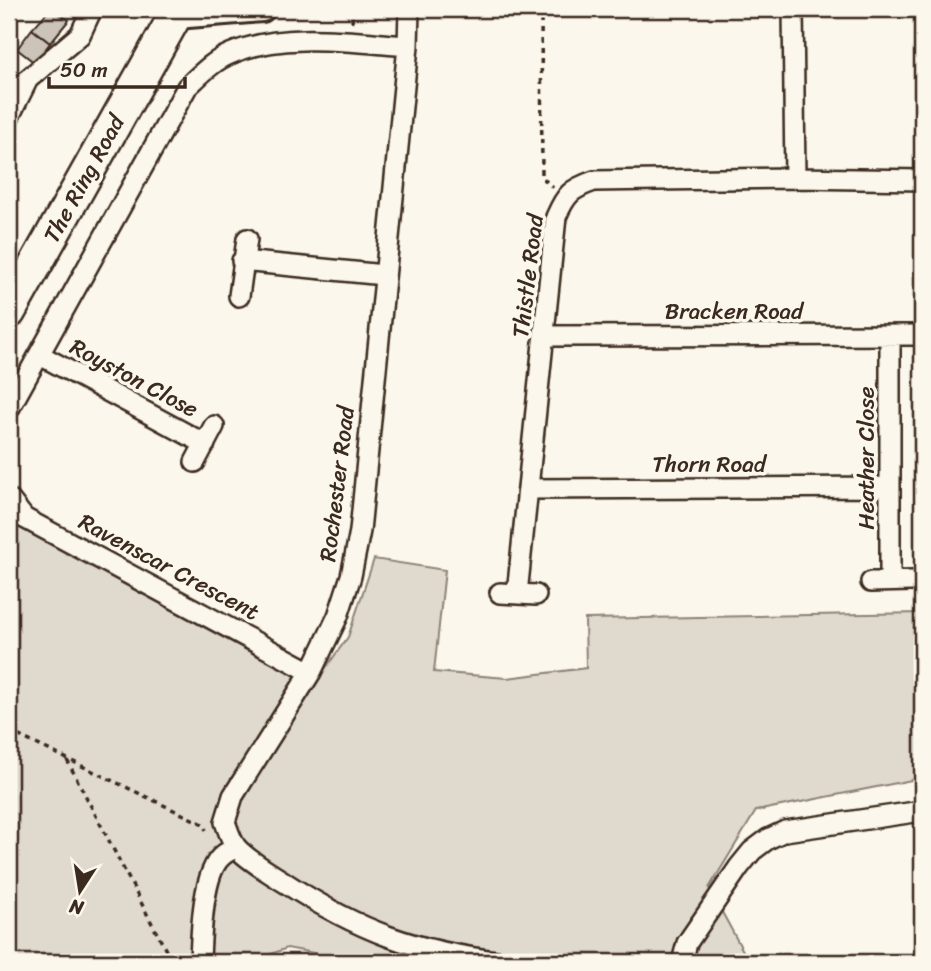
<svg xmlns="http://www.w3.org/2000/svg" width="931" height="971" viewBox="0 0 931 971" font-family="Sriracha,sans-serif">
<rect width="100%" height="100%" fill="#fbf7ec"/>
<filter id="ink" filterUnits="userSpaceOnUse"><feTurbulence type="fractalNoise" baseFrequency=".0143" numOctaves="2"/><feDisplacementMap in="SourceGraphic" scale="14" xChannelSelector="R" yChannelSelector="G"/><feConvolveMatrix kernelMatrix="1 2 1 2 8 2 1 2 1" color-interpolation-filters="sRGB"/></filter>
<g filter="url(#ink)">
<path fill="#dfd9ce" stroke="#8d8276" stroke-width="2" d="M9,496L13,505L322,673L348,637L374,559L445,570L434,672L507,678L586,668L585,619L922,613V778L756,811L709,888L749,962H362L287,948L250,962H9Z"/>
<path fill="#ccc4b9" stroke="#3b2a1e" stroke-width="2" d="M50,9L69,20L50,43L32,29Z
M32,29L50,43L35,63L17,49Z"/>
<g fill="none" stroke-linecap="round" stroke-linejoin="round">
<g stroke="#3b2a1e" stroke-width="24">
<path id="minor" d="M409,9L408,46L360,531L351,576L338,616L311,672L233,796L225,822C228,830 231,840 236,847C246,859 270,873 284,882C359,931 416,952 504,962
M793,9L795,178
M9,117L28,79L80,35L92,9
M242,261L384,275
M239,296L247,239
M546,336L922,335
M890,336V581
M40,355L205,444
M9,409L187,87C200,75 213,61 230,54C282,31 352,42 408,46
M195,462L214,426
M528,489L890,487
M9,499L24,518L311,672
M871,582L912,581
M500,593L536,595
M517,594L556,217C566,194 571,189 594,181L795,178L922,180
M200,962C201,936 202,873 222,856C226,852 232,850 236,847
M682,962L687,943L739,867L752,851L768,839L785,831L922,811"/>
</g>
<g stroke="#3b2a1e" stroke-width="30">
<path id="tertiary" d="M176,16L262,9"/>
</g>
<g stroke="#3b2a1e" stroke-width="37">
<path id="primary" d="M9,312L179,9"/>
</g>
<path stroke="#3b2a1e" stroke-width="3.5" stroke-dasharray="5 5" stroke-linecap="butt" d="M541,9L542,177L553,188
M352,22L353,9
M9,731L203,824L206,830
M67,760L172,962"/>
<use href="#minor" stroke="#fbf7ec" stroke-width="19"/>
<use href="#tertiary" stroke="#fbf7ec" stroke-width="24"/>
<use href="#primary" stroke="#fbf7ec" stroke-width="32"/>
</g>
</g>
<g text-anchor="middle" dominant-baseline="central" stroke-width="7" stroke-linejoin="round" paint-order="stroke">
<g font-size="23" fill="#3b2a1e" stroke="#fbf7ec">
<text transform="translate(84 179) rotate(-61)">The Ring Road</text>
<text transform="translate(528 276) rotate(-83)">Thistle Road</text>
<text x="734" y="311">Bracken Road</text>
<text transform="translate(134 378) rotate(28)">Royston Close</text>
<text transform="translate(866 458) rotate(-90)">Heather Close</text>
<text x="709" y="464">Thorn Road</text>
<text transform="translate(337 484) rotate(-83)">Rochester Road</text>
<text transform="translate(169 567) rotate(28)">Ravenscar Crescent</text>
</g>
</g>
<rect width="931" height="971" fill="none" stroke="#fbf7ec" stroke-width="35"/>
<rect x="18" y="18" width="896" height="936" fill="none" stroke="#3b2a1e" stroke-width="2.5" filter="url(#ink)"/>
<g transform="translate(80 891) rotate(192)" stroke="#fbf7ec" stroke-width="5" paint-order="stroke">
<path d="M0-5L12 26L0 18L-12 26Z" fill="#3b2a1e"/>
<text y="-10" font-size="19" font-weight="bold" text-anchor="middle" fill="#3b2a1e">N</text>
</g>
<path d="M49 77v10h136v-10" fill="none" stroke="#3b2a1e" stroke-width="3.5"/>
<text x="60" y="77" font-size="21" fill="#3b2a1e" stroke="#fbf7ec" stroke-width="5" paint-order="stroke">50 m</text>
</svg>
